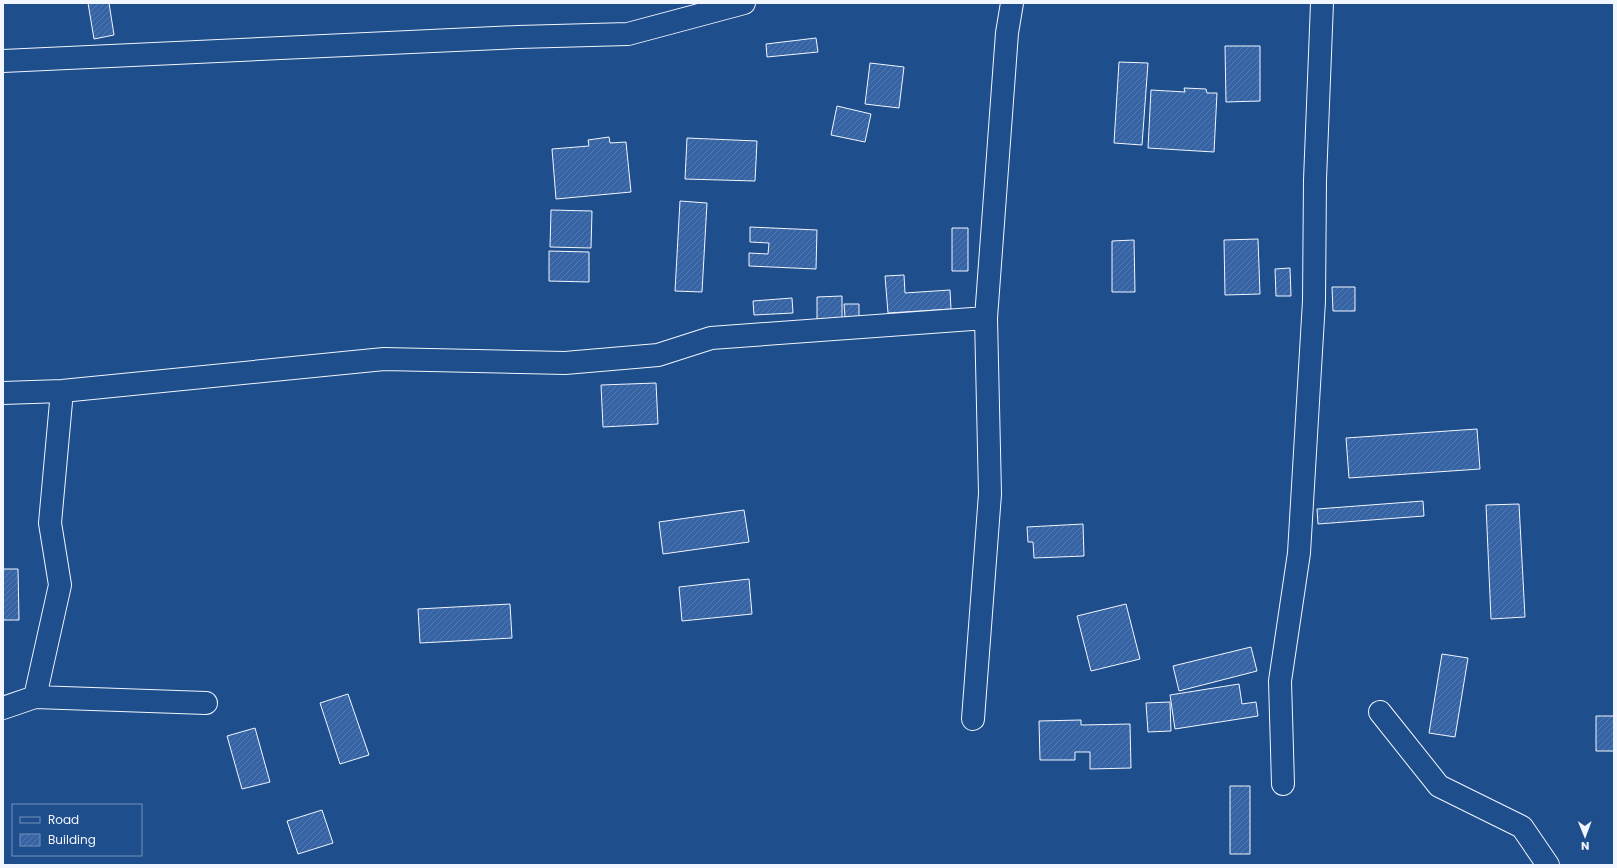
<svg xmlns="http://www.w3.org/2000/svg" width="1617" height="868" viewBox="0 0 1617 868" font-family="Poppins,sans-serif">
<defs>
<pattern id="building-hatch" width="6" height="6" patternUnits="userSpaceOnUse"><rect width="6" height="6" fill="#3563a3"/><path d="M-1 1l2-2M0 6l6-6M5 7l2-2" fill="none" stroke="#537ab1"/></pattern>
</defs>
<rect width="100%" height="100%" fill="#1f4e8c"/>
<path fill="url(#building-hatch)" stroke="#f2f6ff" d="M88,3H109L114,35L94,39Z
M816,38L818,52L767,57L766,44Z
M1225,46H1260V101L1226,102Z
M1119,62L1148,63L1142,145L1114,143Z
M870,63L904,67L899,108L865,104Z
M1184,88L1206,89L1207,93H1217L1214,152L1148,148L1151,90L1185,92Z
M837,106L871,114L865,142L831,135Z
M609,137L610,143L626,142L631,192L556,199L552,149L589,146L588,140Z
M687,138L757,141L755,181L685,179Z
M680,201L707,203L702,292L675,291Z
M551,210L592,211L591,248L550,247Z
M750,227L817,230L816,269L749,266V253L768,254L769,243L750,242Z
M952,228H968V271H952Z
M1258,239L1260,294L1225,295L1224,240Z
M1134,240L1135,292H1112V241Z
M549,251L589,252V282L549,281Z
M1290,268L1291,296H1276L1275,269Z
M904,275L905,293L950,290L951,309L888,313L885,276Z
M1332,287H1355V311H1333Z
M842,296V320H817V297Z
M792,298L793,313L754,315L753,301Z
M844,304H859V317H845Z
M656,383L658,424L603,427L601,385Z
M1477,429L1480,469L1349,478L1346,438Z
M1423,501L1424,516L1318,524L1317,509Z
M1519,504L1525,617L1491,619L1486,505Z
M744,510L749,542L663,554L659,522Z
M1083,524L1084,556L1034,558L1033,542H1028L1027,527Z
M3,569H18L19,620H3Z
M749,579L752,614L682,621L679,587Z
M510,604L512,638L420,643L418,609Z
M1126,604L1140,659L1091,671L1077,616Z
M1251,647L1257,671L1179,691L1173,666Z
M1442,654L1468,658L1455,737L1429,733Z
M1239,684L1242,704L1256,702L1258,716L1175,729L1170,695Z
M348,694L369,755L340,764L320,703Z
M1170,702L1171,731L1148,732L1146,703Z
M1596,716H1614V751H1596Z
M1081,720V725L1130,724L1131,768L1090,769V752H1075V760H1040L1039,721Z
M255,728L270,782L242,789L227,736Z
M1230,786H1250V854H1230Z
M322,810L333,843L298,854L287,821Z"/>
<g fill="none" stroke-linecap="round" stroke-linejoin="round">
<g stroke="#f2f6ff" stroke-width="24">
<path id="street" d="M3,61L518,37L628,34L744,3
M3,393L62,391L384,359L565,363L658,355L711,338L986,318
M35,697L60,585L50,523L62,391
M3,708L35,697L206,703
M1380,712L1439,786L1522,827L1548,865
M973,719L990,494L986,318L1007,33L1012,3
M1283,784L1280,681L1299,553L1314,301L1315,180L1322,3"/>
</g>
<use href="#street" stroke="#1f4e8c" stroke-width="22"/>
</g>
<rect width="1617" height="868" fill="none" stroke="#f2f6ff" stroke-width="8"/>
<rect x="12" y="804" width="130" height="52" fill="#1f4e8c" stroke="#7391ba"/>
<rect x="20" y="817" width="20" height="6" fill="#1f4e8c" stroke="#7391ba"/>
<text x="48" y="824" font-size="12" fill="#f2f6ff">Road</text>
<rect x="20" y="834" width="20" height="12" fill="url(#building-hatch)" stroke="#7391ba"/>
<text x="48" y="844" font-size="12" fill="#f2f6ff">Building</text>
<g transform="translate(1585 836) rotate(179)" stroke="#1f4e8c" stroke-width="3" paint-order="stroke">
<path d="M0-3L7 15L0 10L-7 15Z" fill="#f2f6ff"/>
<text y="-6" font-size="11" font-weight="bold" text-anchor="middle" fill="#f2f6ff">N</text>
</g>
</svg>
